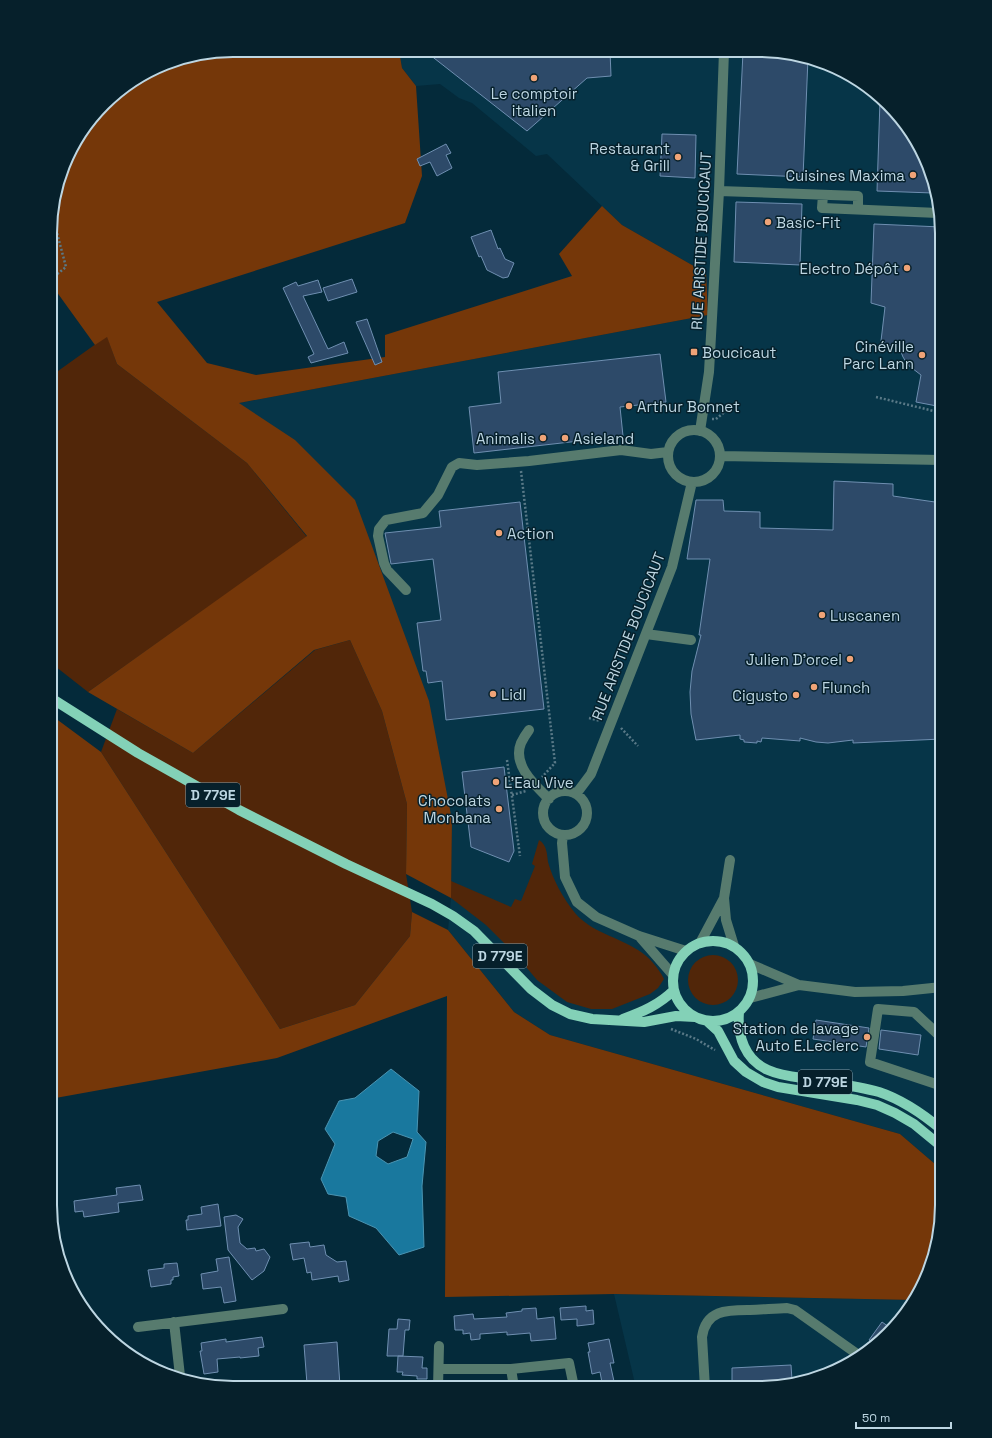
<svg xmlns="http://www.w3.org/2000/svg" width="992" height="1438" viewBox="0 0 992 1438" font-family="'Space Grotesk',sans-serif">
<rect width="100%" height="100%" fill="#042a3a"/>
<path fill="#063548" d="M399,50L783,52L829,64L870,88L923,152L942,232V1170L900,1134L550,1035L514,1012L448,930L451,898L452,820L239,403L708,315L706,273L622,225L547,154L536,156L472,103L459,98L440,84L416,86L402,68Z
M614,1294L915,1300L911,1307L880,1343L840,1369L760,1388H636Z"/>
<path fill="#512609" d="M107,336L117,364L247,463L307,537L88,692L51,663V376Z
M350,640L382,711L407,804L406,874L412,912L410,936L355,1005L280,1029L101,752L117,709L193,753L315,650Z
M539,840C547,845 547,854 548,862C553,880 563,898 575,913C591,932 618,937 638,950C649,957 658,967 664,979L658,988L650,994L612,1009H591L567,1002L537,980L516,955L486,925L451,898V881L511,907L515,899L521,901L535,866L532,864Z
M688 980a25 25 0 1 1 50 0a25 25 0 1 1-50 0Z"/>
<path fill="#753709" d="M233,50H399L402,68L416,86L422,176L405,223L157,302L207,363L256,375L385,357V335L572,276L559,254L602,206L622,225L706,273L708,315L239,403L295,440L355,500L429,701L452,820L451,898L406,874L407,804L382,711L350,640L314,650L193,753L88,692L307,536L247,463L117,364L107,337L95,345L51,284L52,209L74,141L112,95L174,60Z
M51,715L101,752L280,1029L355,1005L410,936L412,912L448,930L514,1012L550,1035L900,1134L942,1170V1218L932,1264L915,1300L614,1294L445,1297L447,996L277,1058L50,1099Z"/>
<path fill="#19789e" stroke="#4a94b2" fill-rule="evenodd" d="M391,1069L419,1091L417,1132L426,1142L422,1186L424,1247L399,1255L376,1228L349,1216L346,1197L328,1194L321,1179L335,1144L325,1129L339,1101L355,1098ZM393,1132L413,1139L407,1157L388,1164L376,1156L378,1141Z"/>
<path fill="#2d4a69" stroke="#6f8fb1" d="M425,51H610L611,76L587,78L527,131Z
M743,52H783L808,58L803,177L737,174Z
M880,100L923,152L933,193L877,191Z
M662,134L696,135L695,178L660,176Z
M446,144L451,153L446,155L452,168L437,176L430,162L420,166L417,159Z
M736,202L802,204L800,265L734,262Z
M874,224L941,227L942,232V407L916,402L921,375L908,365L903,357L899,347L884,345V341H881L885,307L871,303Z
M491,230L498,249L500,248L505,259L514,263L508,277L503,278L487,270L481,256L479,257L471,237Z
M352,279L357,292L328,301L323,288Z
M318,280L322,292L303,296L328,349L344,342L348,353L311,363L308,357L314,354L283,288L296,282L298,286Z
M367,319L382,362L375,365L356,322Z
M660,354L666,402L620,407L623,436L474,453L469,407L501,403L498,372Z
M834,481L893,484V496L942,503V739L853,743V740L828,743L816,742L800,738V741L762,738L761,742L757,741V743L744,742V740L740,739V735L696,740L691,714L690,692L692,671L701,635H699L710,559H687L696,500H723L724,511L760,512V528L833,530Z
M520,502L544,709L446,720L442,681L428,683L426,671H423L417,623L441,620L433,559L391,564L385,533L441,527L439,511Z
M504,767L514,851L509,862L471,847L462,772Z
M816,1020L869,1028L866,1047L813,1039Z
M881,1030L921,1035L918,1055L879,1049Z
M140,1185L143,1200L118,1203L119,1212L84,1217L83,1211L75,1212L74,1201L117,1195L116,1188Z
M218,1204L221,1226L187,1230L186,1220H188V1216L202,1214L201,1207Z
M236,1215L243,1219L238,1227L240,1243L247,1249L255,1248L256,1251L264,1249L270,1257L264,1271L252,1280L228,1250L224,1217Z
M309,1242L310,1247L324,1245L326,1255L337,1262L346,1261L349,1280L339,1282L338,1276L312,1280L311,1272L307,1273L304,1258L293,1260L290,1244Z
M229,1257L236,1301L224,1303L221,1287L203,1289L201,1274L218,1271L216,1259Z
M177,1263L179,1276L173,1277V1280H171V1284L151,1287L148,1270L164,1268V1264Z
M586,1306V1311L593,1310L594,1324L577,1326V1319L561,1320L560,1308Z
M536,1308L537,1319L554,1317L556,1339L531,1341L530,1333L507,1335V1332L480,1334V1339L471,1340L470,1333L463,1334V1330H455L454,1316L473,1314L474,1319L507,1317L506,1313L522,1311V1309Z
M398,1319L410,1320L409,1330H405L403,1356H387L389,1329H397Z
M882,1322L892,1329L876,1345L869,1340Z
M262,1337L264,1347L258,1348L259,1356L240,1358V1357L217,1359L218,1372L204,1374L200,1351H202L201,1343L226,1339V1342Z
M609,1339L614,1363H610L615,1386L603,1388L600,1372L592,1374L588,1352H590L588,1343Z
M337,1342L340,1386L331,1387L330,1382L307,1384L304,1345Z
M398,1356L423,1357L422,1368H427V1379H417V1376L402,1375L403,1372H397Z
M791,1365L792,1380L760,1388H732V1368Z"/>
<g fill="none" stroke-linecap="round" stroke-linejoin="round">
<path stroke="#597987" stroke-width="2.5" stroke-dasharray="2 2" stroke-linecap="butt" d="M51,279L66,267L52,214
M876,397L942,413
M712,419H716L727,410
M521,471L555,763L542,777
M589,718L600,721
M621,728L638,746
M507,760L520,856
M512,795L526,791
M671,1029L696,1039L715,1050"/>
<path stroke="#577b6e" stroke-width="10" d="M719,191L858,196V209
M823,195L822,208L938,213
M668 456a26 26 0 1 1 52 0a26 26 0 1 1-52 0Z
M700,431L709,372L719,191L724,51
M720,456L942,460
M406,590L387,570L384,563L378,536L379,529L386,520L423,513L438,495L452,467L459,463L477,465L529,461L621,450L651,454L668,452
M646,634L691,640
M529,730C526,734 523,739 521,743C512,765 535,785 549,799
M543 813a22 22 0 1 1 44 0a22 22 0 1 1-44 0Z
M576,794L591,774L672,567L692,482
M563,835L562,843L565,877L577,902L596,917L639,936L686,951
M730,860L724,898L726,920L734,946
M639,936L673,975
M700,943L724,898
M750,964L799,985L855,992L903,991L942,987
M750,998L799,985
M942,1086L870,1062L878,1009L914,1012L942,1038
M174,1322L180,1376
M138,1327L283,1309
M439,1369H511
M438,1387L439,1346
M514,1387L511,1369L569,1363L574,1387
M705,1388L702,1337C706,1309 728,1310 750,1310C763,1309 775,1309 787,1308L795,1310L860,1356"/>
<path stroke="#83d1b7" stroke-width="10" d="M51,698L138,753L239,810L346,864L432,904L453,916L474,931L531,989L552,1005L570,1014L592,1019L644,1022L676,1016L695,1017
M673 981a40 40 0 1 1 80 0a40 40 0 1 1-80 0Z
M739,1012C737,1036 745,1060 768,1070C781,1076 796,1077 810,1079C833,1083 857,1086 879,1092C903,1100 923,1114 942,1130
M623,1019C642,1012 659,1005 674,990
M707,1021L718,1031L734,1061L746,1072L763,1082L778,1087L857,1100L877,1105L895,1113L914,1124L942,1147"/>
</g>
<g fill="#efa377" stroke="#06202b" stroke-width="1.5">
<circle cx="534" cy="78" r="4"/>
<circle cx="678" cy="157" r="4"/>
<circle cx="913" cy="175" r="4"/>
<circle cx="768" cy="222" r="4"/>
<circle cx="907" cy="268" r="4"/>
<rect x="690" y="348" width="8" height="8" rx="2"/>
<circle cx="922" cy="355" r="4"/>
<circle cx="629" cy="406" r="4"/>
<circle cx="543" cy="438" r="4"/>
<circle cx="565" cy="438" r="4"/>
<circle cx="499" cy="533" r="4"/>
<circle cx="822" cy="615" r="4"/>
<circle cx="850" cy="659" r="4"/>
<circle cx="814" cy="687" r="4"/>
<circle cx="493" cy="694" r="4"/>
<circle cx="796" cy="695" r="4"/>
<circle cx="496" cy="782" r="4"/>
<circle cx="499" cy="809" r="4"/>
<circle cx="867" cy="1037" r="4"/>
</g>
<g text-anchor="middle" dominant-baseline="central" stroke-width="3" stroke-linejoin="round" paint-order="stroke">
<g fill="#06202b" stroke="#869fab" stroke-width="1">
<rect x="186" y="783" width="54" height="24" rx="3"/>
<rect x="473" y="944" width="54" height="24" rx="3"/>
<rect x="798" y="1070" width="54" height="24" rx="3"/>
</g>
<g font-size="14" font-weight="bold" fill="#bdd6e2">
<text x="213" y="795">D 779E</text>
<text x="500" y="956">D 779E</text>
<text x="825" y="1082">D 779E</text>
</g>
<g font-size="15" fill="#bdd6e2" stroke="#06202b" text-anchor="end">
<text x="534" y="93" text-anchor="middle">Le comptoir<tspan x="534" dy="17">italien</tspan></text>
<text x="670" y="148">Restaurant<tspan x="670" dy="17">&amp; Grill</tspan></text>
<text x="905" y="175">Cuisines Maxima</text>
<text x="776" y="222" text-anchor="start">Basic-Fit</text>
<text x="899" y="268">Electro Dépôt</text>
<text x="914" y="346">Cinéville<tspan x="914" dy="17">Parc Lann</tspan></text>
<text x="702" y="352" text-anchor="start">Boucicaut</text>
<text x="637" y="406" text-anchor="start">Arthur Bonnet</text>
<text x="535" y="438">Animalis</text>
<text x="573" y="438" text-anchor="start">Asieland</text>
<text x="507" y="533" text-anchor="start">Action</text>
<text x="830" y="615" text-anchor="start">Luscanen</text>
<text x="842" y="659">Julien D'orcel</text>
<text x="822" y="687" text-anchor="start">Flunch</text>
<text x="501" y="694" text-anchor="start">Lidl</text>
<text x="788" y="695">Cigusto</text>
<text x="504" y="782" text-anchor="start">L'Eau Vive</text>
<text x="491" y="800">Chocolats<tspan x="491" dy="17">Monbana</tspan></text>
<text x="859" y="1028">Station de lavage<tspan x="859" dy="17">Auto E.Leclerc</tspan></text>
</g>
<g font-size="15" fill="#bdd6e2" stroke="#06202b">
<text transform="translate(701 241) rotate(-87)">RUE ARISTIDE BOUCICAUT</text>
<text transform="translate(628 636) rotate(-69)">RUE ARISTIDE BOUCICAUT</text>
</g>
</g>
<path d="M0 0H992V1438H0ZM233 57H759A176 176 0 0 1 935 233V1205A176 176 0 0 1 759 1381H233A176 176 0 0 1 57 1205V233A176 176 0 0 1 233 57Z" fill="#06202b" fill-rule="evenodd"/>
<path fill="none" stroke="#bdd6e2" stroke-width="2" d="M233 57H759A176 176 0 0 1 935 233V1205A176 176 0 0 1 759 1381H233A176 176 0 0 1 57 1205V233A176 176 0 0 1 233 57Z"/>
<path d="M856 1422v6h95v-6" fill="none" stroke="#bdd6e2" stroke-width="2"/>
<text x="862" y="1422" font-size="12" fill="#bdd6e2" stroke="#06202b" stroke-width="3" paint-order="stroke">50 m</text>
</svg>
